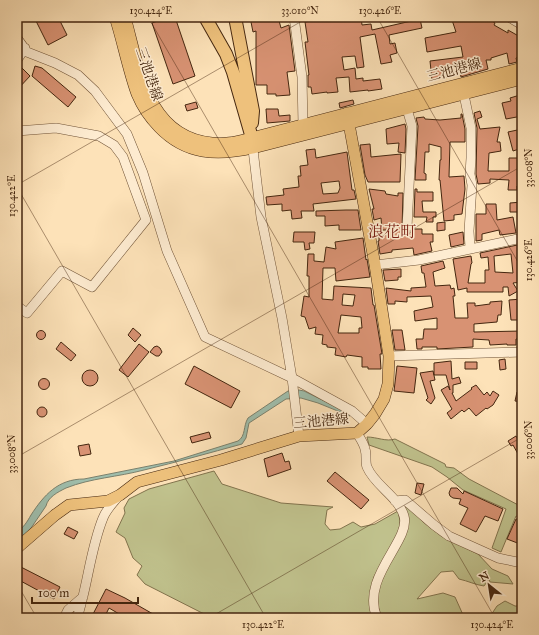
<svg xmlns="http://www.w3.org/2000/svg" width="539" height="635" viewBox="0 0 539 635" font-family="'IM FELL Great Primer','Noto Serif JP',serif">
<rect width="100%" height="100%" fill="#fde2b8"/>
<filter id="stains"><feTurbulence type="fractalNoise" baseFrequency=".005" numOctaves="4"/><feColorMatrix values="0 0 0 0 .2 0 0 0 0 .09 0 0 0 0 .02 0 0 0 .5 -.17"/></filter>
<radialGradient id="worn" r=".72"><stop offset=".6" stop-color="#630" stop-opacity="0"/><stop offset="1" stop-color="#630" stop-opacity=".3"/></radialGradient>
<path fill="#c1c38e" stroke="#82744e" d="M367,437C377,437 386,442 395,439L445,464L446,467L454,468L469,479L522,507V518L516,516L501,552L492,548L506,509L463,490L447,477L432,467L369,445Z
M214,471L222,484L281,503L333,507L327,510L325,524L330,530L340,529L353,522L361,527L375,524L398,511L400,521L399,531L374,577L371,591L373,618H212L145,584L137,575L142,566L133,558L125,538L116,532L125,513L124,508L129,499L149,489Z
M407,505L423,522L441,536L478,554L492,569L508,576L513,584L490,582L489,579L484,586C476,585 468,581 459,579L453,571L441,572L417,599L443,593L455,597L464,617L480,618H380L377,597L382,577L395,552L404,506Z
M505,601L515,606H522V618H489L497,606Z"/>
<path fill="#9fbeac" stroke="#7b816d" d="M299,390L304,391L347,412L350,416L318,403L301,398L286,399L249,423L246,438L242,444C209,453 177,462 144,470C118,477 91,478 66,488C58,492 48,497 46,506L29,531L17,541V532C24,527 27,522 31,515C44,495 58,479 84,479L174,461L238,441C246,436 243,426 248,418L282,395L288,391Z"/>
<path fill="#d89273" stroke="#44260f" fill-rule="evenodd" d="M44,17H58L67,35L48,45L36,21Z
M169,17H175L195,76L173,84L152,23Z
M250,17H278L281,28L289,25L295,71L287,72L290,95L276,96V94H267V85H256V31L253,32Z
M322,17H361L362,25L371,24L372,30L420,19L422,28L389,35L390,44L395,43L397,53L390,55L392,62L381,64L375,34L360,37L364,67L357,68L355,56L342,57L344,70L355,68L356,79L363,78V81L380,79L382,89L368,91V90L350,92L349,77L336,78L338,92L327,93V92L312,94L311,87H308V75H309L305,42H308L305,22L322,19Z
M451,17H486L495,23L494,25L508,33V30L522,38V41L519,46L521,56L516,58L517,62L509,64L507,53L491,58V60H486L488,69L461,77L459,64L447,66L449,77L432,80L430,61L463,57L461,46L427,52L425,38L456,32Z
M35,66L42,68L76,97L68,107L32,76Z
M22,68L30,76L17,90V74Z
M520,95L522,102V116L506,119L502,103L511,101L510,98Z
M353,100L354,104L340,108L339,103Z
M196,102L198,108L187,111L185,105Z
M266,109H278L279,116L290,115V121L267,123Z
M480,111L482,117L477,119L480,129L500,127L497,142H500L501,151L489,153L488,171H509V158H521L520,175L522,174V186H517V190H508L509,180L490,179V183L478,184L476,174L477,128L474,113Z
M461,114H462L465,129V142H450L449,177L464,176L465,189L462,214L454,215V220L444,221L440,180H439L440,160H441V147L429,144V152H425L424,173L426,174V180H415L418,126L416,118L424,117L425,119L440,120L461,118Z
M405,124L406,129L405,153L398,152L399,143L387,144L386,129Z
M522,129V148L513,151L508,132Z
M370,144L371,157L401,154L400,182H368L365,175L360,145Z
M315,149L316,158L347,152L352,190H354L356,199L313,204L314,211H301L302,218L292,219L291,210L282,211V204L267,205L266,197L284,195L283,189L299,187L298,176H301L300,166L308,165L306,150ZM339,181L340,188L338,193L323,194L321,183Z
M369,189L385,191L386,194L398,196V193H403L402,230L407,234L410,233L413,229H422V234H433V242H430L432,251L414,255L413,248L392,250V252L380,254L378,241H379V236L386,235V230H382L381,218L374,220L372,209H374Z
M415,189H417V192H433V201H422L423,212H436V217H433V222H426L427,217H414Z
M522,202V212H510V203Z
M486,204H496L497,220L513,217L516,233L500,235L499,230L482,234V240L476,241V214H486Z
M346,210H358L361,230H339V225L325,226V216H316V211Z
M445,222V230L437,231V223Z
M294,232H315L314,243H309L310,249L305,250L304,242H293Z
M463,232L464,244L451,247L449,235Z
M363,238L366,260L367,259L370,277L336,281L335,268H323L322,299L333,300L334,286L371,288L373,305H374L382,354H380L381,369H368V367H362V357L347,355L346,357L335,355L336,348L327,347V345L322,344L323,335L315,334L316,327L309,329L305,317L301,316L304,296L309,297V276H307L308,254H314V261L324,262L326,247L336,249L335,242ZM343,294L355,295L353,306L342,305ZM341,315L361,317L362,328H359V333H338Z
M522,244V282L513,283L518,291L509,296L508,287H503V292H467V288L458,290L453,259L471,256L472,263L471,264L468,283H485V270H489L488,257L481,258L480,253ZM511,254L513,273L495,272L494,256Z
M443,261L445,268L433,272L435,286L450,285L451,289L454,288L455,296H453L455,318H468L467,303H475V306L490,304V302L502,301L501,315H498L497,322L474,324V332L522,331V339H516V345H507V344L490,345L489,340L473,339V347L437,349V347H422V349H417L416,339H423L424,329H437V318L415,321L414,311L433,307L431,296L407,297V302L395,301V304H388L386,288L411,291V288L426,287L424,273H422L421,266Z
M401,269V277H398V280L385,281L383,270Z
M522,299V306H518L520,320H511L509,300Z
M133,328L141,335L135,342L128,335Z
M392,330H402L405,350H395Z
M36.5 335a4.5 4.5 0 1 1 9 0a4.5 4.5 0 1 1-9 0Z
M61,342L76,355L71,361L56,349Z
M139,344L149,352L128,377L119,370Z
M157,346L160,348L162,352L159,356H156L150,352L154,347Z
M505,359L506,369L500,370L499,360Z
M451,361L452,379L459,377L461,383L453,385V393H452L456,401L472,389L471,388L476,385L484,395L487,392L490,396L493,391L499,395L493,405L487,409L486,408L476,416L469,408L464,412L462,410L451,419L447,413L452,409L441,390L448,386L450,390L446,375H434V363Z
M465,362H477V369H465Z
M194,366L240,391L231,408L185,384Z
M397,366L417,368L414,393L394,391Z
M82 378a8 8 0 1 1 16 0a8 8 0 1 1-16 0Z
M433,371L435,380L430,381L435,398L431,404L426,400L428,398L420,373Z
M38.5 384a5.5 5.5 0 1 1 11 0a5.5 5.5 0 1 1-11 0Z
M517,392L522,393V402L515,401Z
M37 412a5 5 0 1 1 10 0a5 5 0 1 1-10 0Z
M209,432L211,438L192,443L190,437Z
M516,436L522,447V452L518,454L513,445L511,446L508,441Z
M89,444L91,454L80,456L78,446Z
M282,453L285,462L289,461L291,469L268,477L264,459Z
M335,472L369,500L361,509L327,481Z
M417,483L424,484L421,495L415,493Z
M451,488H457L463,494L464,491L503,509L498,521L485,516L476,532L460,524L468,508L459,504L461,499L453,498L450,496L449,493Z
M516,519L522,521V540L520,544L507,539Z
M68,527L78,532L74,539L64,534Z
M17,565L60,587L54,599L17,579Z
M106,589L125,598L160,618H126L109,608L104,618H91Z"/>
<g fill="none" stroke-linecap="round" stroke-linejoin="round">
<g stroke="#725539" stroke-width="10">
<path id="minor" d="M294,17L302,77L303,125
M509,17L522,25
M17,38L27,52L55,63L78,75L95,91L127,134L143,173L167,251L205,337L292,378L352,411L367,424
M17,60L25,48
M464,95L471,128V158L470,174L472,185L469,231L470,248
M407,109L412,126L407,228
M17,131L56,128L99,136L114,145L123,157L146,220L92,287L62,271L27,313L17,306
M252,141L261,217L282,318L292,378L299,436
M375,265L419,260L522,238
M389,356L522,352
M357,433C360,438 364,444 365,449C367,455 365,462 367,467C375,486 398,496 404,516C411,541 360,577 377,618
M395,501L405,500L434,525L449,536L498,558L522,563
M64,618L68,610L83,597
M77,618C88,585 90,550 103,518C106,510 112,504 117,498"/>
</g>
<g stroke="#44260f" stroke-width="12">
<path id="major" d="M115,17C123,42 128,69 137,94C142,106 150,118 159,127C186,155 217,156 253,148L522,79
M125,17C139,67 147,137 212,143C226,145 239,141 252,138L522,68
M17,548L55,515L69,505L108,501L120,495L137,482L221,460L299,436L357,433L367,424L375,414L384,399L388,384L389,356L375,265L347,113"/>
</g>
<g stroke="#44260f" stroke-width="14">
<path id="highway" d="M205,17L226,54L233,72L252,138
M235,17L253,111L252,123"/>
</g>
<use href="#minor" stroke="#feecd1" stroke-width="9"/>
<use href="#major" stroke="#eec17c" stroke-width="11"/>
<use href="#highway" stroke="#eec17c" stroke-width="12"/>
</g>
<path fill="none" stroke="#44260f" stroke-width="1" stroke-opacity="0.45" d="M148,17L495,618M377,17L522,269M17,185L309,17M17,187L266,618M17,457L522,166M17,584L37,618M209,618L522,437"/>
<g text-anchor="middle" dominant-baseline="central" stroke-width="3" stroke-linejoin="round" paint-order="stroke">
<g font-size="14" fill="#44260f" stroke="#feecd1">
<text transform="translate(454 70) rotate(-15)">三池港線</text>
<text transform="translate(149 74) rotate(71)">三池港線</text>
<text transform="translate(321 421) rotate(-5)">三池港線</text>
</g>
<g font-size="16" fill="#7a1f14" stroke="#feecd1">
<text x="392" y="231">浪花町</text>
</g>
</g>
<rect width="539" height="635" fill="none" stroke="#fde2b8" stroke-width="44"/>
<g transform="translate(489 585) rotate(330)" stroke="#feecd1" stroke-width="3" paint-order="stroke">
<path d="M0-3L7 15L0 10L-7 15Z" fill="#44260f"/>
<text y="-6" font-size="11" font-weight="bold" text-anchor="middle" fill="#44260f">N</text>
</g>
<path d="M32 597v6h106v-6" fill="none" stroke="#44260f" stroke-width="2"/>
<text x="38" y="597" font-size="12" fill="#44260f" stroke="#feecd1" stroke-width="3" paint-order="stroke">100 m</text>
<rect x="22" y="22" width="495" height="591" fill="none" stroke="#44260f" stroke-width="1.5"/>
<g font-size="10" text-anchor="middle" fill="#44260f">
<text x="151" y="14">130.424°E</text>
<text x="300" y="14">33.010°N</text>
<text x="380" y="14">130.426°E</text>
<text transform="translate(528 168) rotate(-90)" y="4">33.008°N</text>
<text transform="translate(11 196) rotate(-90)" y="4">130.422°E</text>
<text transform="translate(528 260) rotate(-90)" y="4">130.426°E</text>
<text transform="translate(528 440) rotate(-90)" y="4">33.006°N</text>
<text transform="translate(11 454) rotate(-90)" y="4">33.008°N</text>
<text x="263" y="628">130.422°E</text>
<text x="492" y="628">130.424°E</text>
</g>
<rect width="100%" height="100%" filter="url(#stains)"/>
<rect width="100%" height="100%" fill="url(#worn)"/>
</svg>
